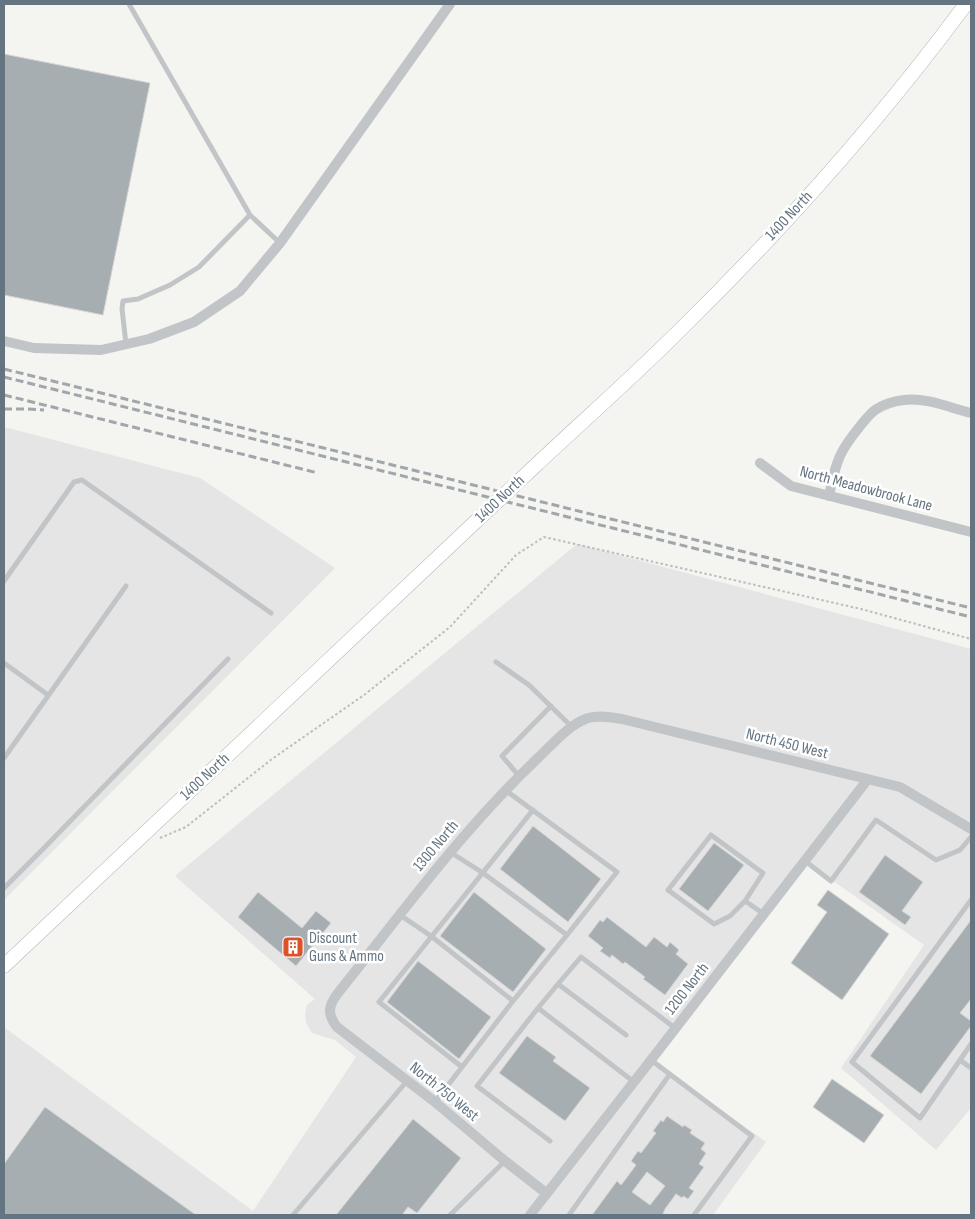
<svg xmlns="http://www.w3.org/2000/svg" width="975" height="1219" viewBox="0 0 975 1219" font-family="'Sofia Sans Condensed',sans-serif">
<rect width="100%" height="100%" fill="#f4f4f0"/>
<path fill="#e4e5e4" d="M4,427L200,478L335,568L4,900Z
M577,544L971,649V1108L936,1150L841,1068L924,945L805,861L651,1060L766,1142L713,1215H4V1027L253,1211L356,1057L335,1040L312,1033L306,1023L305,1013L307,1005L315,999L175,876Z"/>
<path fill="#a6aeb2" stroke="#d5d5d3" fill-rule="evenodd" d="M4,54L150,83L103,315L4,295Z
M533,826L601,879L568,922L500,869Z
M714,843L744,865L708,911L679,889Z
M885,855L923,882L902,911L911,917L905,925L859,892Z
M828,890L889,934L842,1000L791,963L827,912L817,905Z
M258,892L302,928L316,911L331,923L296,966L238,917Z
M474,892L546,949L513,992L440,936Z
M607,917L646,947L654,937L667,947L670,942L679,950L676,954L688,964L665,995L643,979L645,977L625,962L623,964L612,955L610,958L600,951L603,948L588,936L600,920L603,922Z
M971,920V999L960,1013L971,1021V1026L921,1094L870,1056Z
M418,961L491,1017L459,1059L387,1002Z
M527,1036L556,1057L553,1061L590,1088L565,1121L499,1073Z
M832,1079L884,1115L864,1143L813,1107Z
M45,1107L196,1215H4V1164Z
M667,1116L683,1127L684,1125L692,1130L690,1133L705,1143L701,1149L706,1153L699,1164L704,1167L689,1188L694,1191L688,1199L683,1196L682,1198L676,1194L665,1209L663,1214L664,1215H592L617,1181L621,1185L625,1180L636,1165L631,1161L638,1151L641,1153L656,1133L653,1131L661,1120L663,1122ZM647,1172L665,1186L650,1205L632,1192Z
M413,1119L461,1158L417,1213L408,1207L402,1215H336Z"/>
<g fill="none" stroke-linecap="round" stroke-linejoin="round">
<g stroke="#b2b7ba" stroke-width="15">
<path id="secondary" d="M535,466C584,420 634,376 681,329C784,228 880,120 966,4
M4,966L471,526"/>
</g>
<path stroke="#bbbdbf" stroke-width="2" stroke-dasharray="2.5 2.5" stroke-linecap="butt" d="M160,838L186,827L272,759L364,695L450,627L516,555L544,537L861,609L971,639"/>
<path stroke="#c2c5c8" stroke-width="5" d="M129,4L250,215L280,243
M126,344L122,309L123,301L138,299L170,285L199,267L250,215
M4,581L74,482L82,480L271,613
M496,662L529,685L572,727
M4,663L48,695
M4,758L126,586
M519,776L502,756L551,706
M450,852L483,873L567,935
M805,861L831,881L876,820L936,860L960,850L971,837
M4,888L44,848L228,659
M971,900L852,1062L920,1118L971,1044
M745,901L763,873L711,835L668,890L714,924L730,916L745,901L764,914
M400,915L431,936L513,1001
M558,984L581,957L675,1028
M538,1008L558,984L626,1035
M651,1060L752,1136L694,1215
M960,1060L971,1068
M462,1067L379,1002L533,810
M435,1102L513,1001L567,935L617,872L505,790
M550,1141L477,1086L538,1008L634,1082
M293,1215L407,1081
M450,1215L505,1161
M569,1215L670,1074"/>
<path stroke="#c2c5c8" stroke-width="10" d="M4,341L34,348L101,350L149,339L194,322L240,291L280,243L450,4
M760,463L791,486L971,532
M829,496C832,481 835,465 842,452C847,442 867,416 875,410C883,405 894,401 904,400C925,397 951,408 971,413
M546,1193L505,1161L435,1102L337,1027C327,1014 328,1006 338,993C402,913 463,829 538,758C552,745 568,725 588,718C599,715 611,717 622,719L900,787L971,829
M530,1215L651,1060L868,779"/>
<use href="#secondary" stroke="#fff" stroke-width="14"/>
<path stroke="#a0a6ab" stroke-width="3" stroke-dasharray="8 4" stroke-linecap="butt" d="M4,369L971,608
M4,377C326,457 649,537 971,617
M4,395L318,473
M4,409H26L44,410"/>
<g stroke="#b2b7ba" stroke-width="15" stroke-linecap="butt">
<path id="secondary-bridge" d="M471,526L535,466"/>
</g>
<use href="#secondary-bridge" stroke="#fff" stroke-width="14"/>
</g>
<defs>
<g id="building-square" transform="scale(1.125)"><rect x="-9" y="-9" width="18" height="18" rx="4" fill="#dd5127" stroke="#fff"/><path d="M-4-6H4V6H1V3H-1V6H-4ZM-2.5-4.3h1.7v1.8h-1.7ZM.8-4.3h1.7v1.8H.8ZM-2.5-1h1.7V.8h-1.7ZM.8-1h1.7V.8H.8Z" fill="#fff"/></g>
</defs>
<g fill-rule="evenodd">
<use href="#building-square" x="293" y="947"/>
</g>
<g text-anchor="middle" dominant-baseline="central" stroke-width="5" stroke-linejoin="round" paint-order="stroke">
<g font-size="16" fill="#647480" stroke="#fff">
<text transform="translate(789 216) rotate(-47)">1400 North</text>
<text transform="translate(866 489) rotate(15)">North Meadowbrook Lane</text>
<text transform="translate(500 499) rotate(-43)">1400 North</text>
<text transform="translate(787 744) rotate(14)">North 450 West</text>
<text transform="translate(205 777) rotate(-43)">1400 North</text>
<text transform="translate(436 846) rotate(-50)">1300 North</text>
<text transform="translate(687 989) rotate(-52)">1200 North</text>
<text transform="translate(444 1092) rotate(39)">North 750 West</text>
</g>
<g font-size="16" fill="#647480" stroke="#fff" text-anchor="start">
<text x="309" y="938">Discount<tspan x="309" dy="18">Guns &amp; Ammo</tspan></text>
</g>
</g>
<rect width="975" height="1219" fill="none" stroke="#647480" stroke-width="10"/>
</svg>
